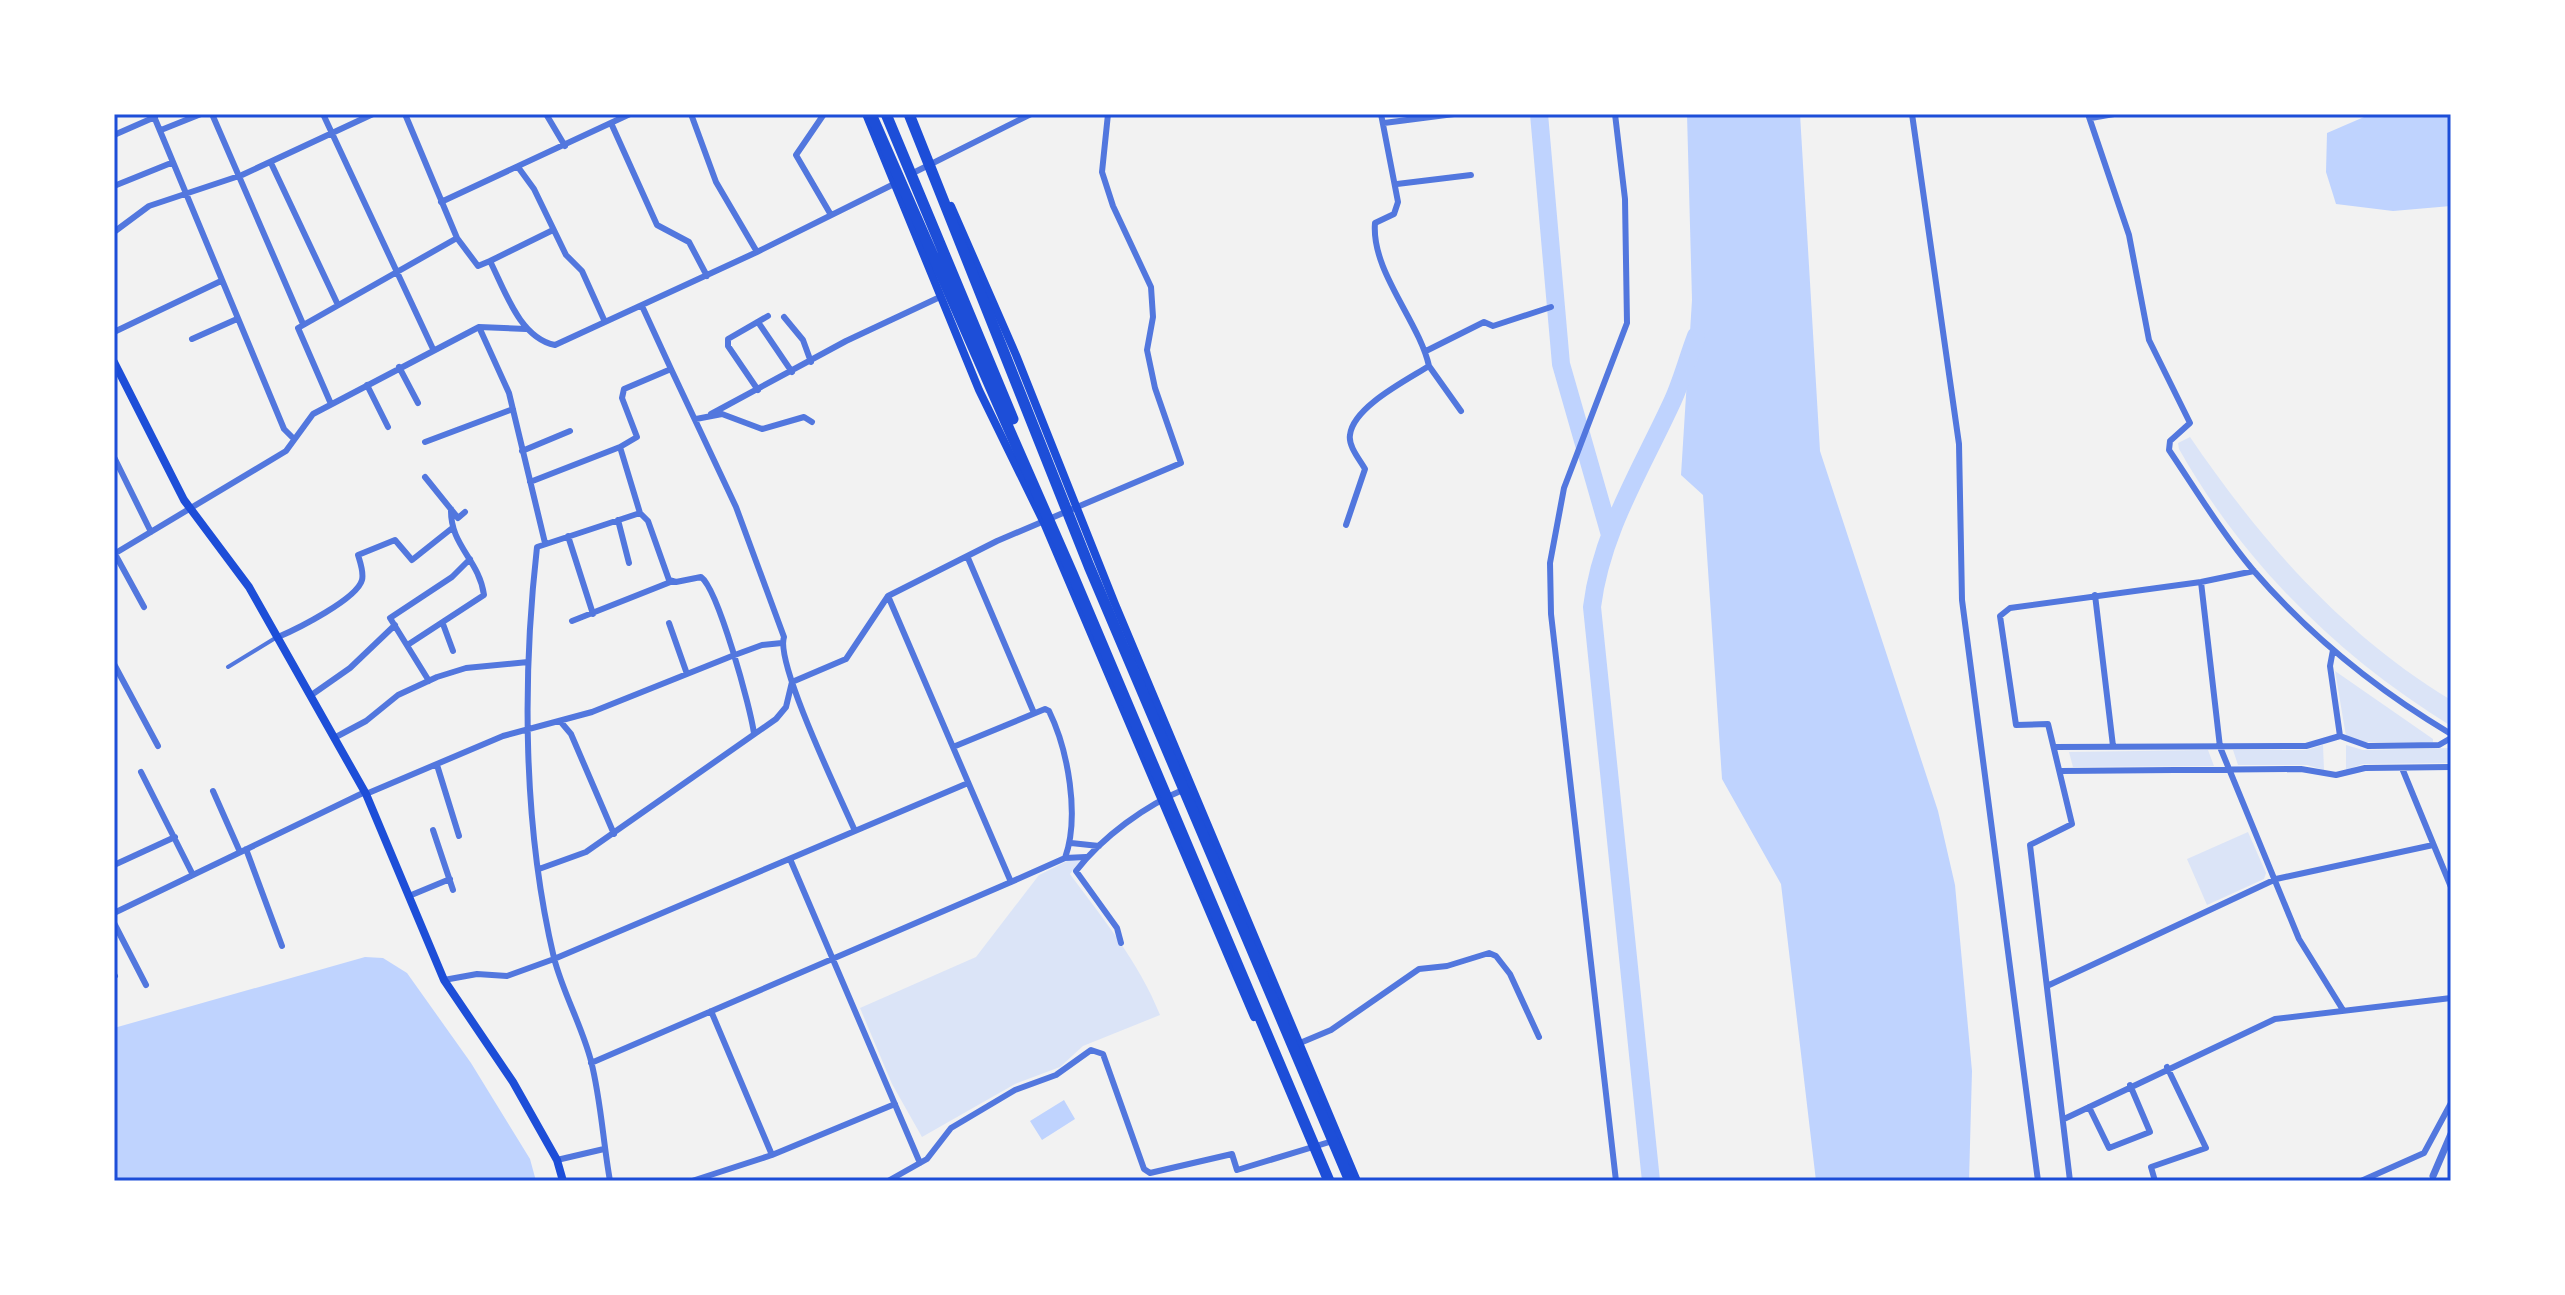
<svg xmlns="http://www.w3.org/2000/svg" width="2565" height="1295" viewBox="0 0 2565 1295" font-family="'Fira Sans',sans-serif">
<rect width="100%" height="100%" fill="#f2f2f2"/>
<path fill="#dbe4f7" d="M2190,437C2261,541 2342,634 2451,700V726C2339,657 2244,564 2179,449L2178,443Z
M2335,671L2433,739V742H2365L2346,736Z
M2323,745L2324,770L2307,765H2238L2233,750H2306Z
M2346,745L2363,750L2451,748V763L2363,764L2346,770Z
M2208,750L2214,766L2073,767L2069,752Z
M2248,832L2266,873L2264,879L2207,905L2187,859Z
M1069,860L1080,861L1070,874C1103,919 1139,962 1160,1015L1083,1046L1060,1067L1015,1084L922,1137L892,1084L860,1008L976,957L1039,875Z"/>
<path fill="#bfd3fe" d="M1687,114H1800L1820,451L1938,811L1955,885L1972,1071L1969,1181H1816L1781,884L1722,779L1703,495L1681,475L1692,300Z
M2371,114H2451V206L2393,211L2336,204L2326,172L2327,133Z
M365,957L383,958L407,973L471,1063L530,1159L536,1181H114V1028Z
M1064,1100L1075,1119L1042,1140L1030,1121Z"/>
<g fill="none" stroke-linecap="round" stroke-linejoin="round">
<path stroke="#bfd3fe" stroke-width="18" d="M1539,114L1561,364L1610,535
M1651,1181L1592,607C1601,532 1642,468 1673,400C1682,380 1688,357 1696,336"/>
<path stroke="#5277de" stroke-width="4" d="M228,667L277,637"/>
<path stroke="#5277de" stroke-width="6" d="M153,114L284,429L294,439
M212,114L303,324
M323,114L433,349
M405,114L457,238L478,266L490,261C505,291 520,338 555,345L757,252L898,182
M546,114L565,146
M691,114L716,182L757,252
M824,114L796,155L831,215
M1615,114L1625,199L1627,323L1564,488L1550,563L1551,614L1616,1181
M1912,114L1959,444L1962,600L2038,1181
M2088,114L2129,235L2149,340L2190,423L2170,441L2169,450C2196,490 2222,533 2253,570C2309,635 2377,690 2451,734
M2091,118L2114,114
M611,123L657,225L689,242L707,276
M1384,123L1454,114
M161,130L201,114
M114,135L155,117
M271,163L338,305
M518,167L534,189L566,255L582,271L605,322
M911,174L1031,114
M1397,184L1471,175
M114,186L171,163
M441,202L630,114
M114,232L149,206L242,175L373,114
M490,261L553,230
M642,306L671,369L624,389L622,398L637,437L620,447L640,513L648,521L669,580L676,582L701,577C718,589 751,709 754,734
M784,317L803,340L811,362
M758,322L792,372
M479,327L509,393L545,543
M114,332L221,281
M192,339L237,319
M1426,351L1484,322L1493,326L1551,307
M1429,366L1461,411
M399,367L418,403
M671,369L736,507L784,637C775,663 841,799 855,831
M367,385L388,427
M758,390L728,346V339L768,316
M331,404L298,328L457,238
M711,414L846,341L940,297
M696,419L722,414L762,429L804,417L812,422
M425,442L513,409
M522,451L570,431
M114,457L151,532
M425,477L458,518L465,512
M530,482L620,447
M618,520L629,563
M1346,525L1365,469C1360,460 1348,446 1350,435C1353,407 1407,380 1429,366C1419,321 1371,271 1375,223L1394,214L1398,202L1381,114
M568,536L593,614
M114,554L286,451L313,414L479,327L526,329
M115,554L144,607
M968,558L1034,713
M2201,582L2220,747L2299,939L2343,1010
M2095,595L2113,746
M888,596L1011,882L1065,858L1086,857
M572,621L673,581
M669,623L687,674
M443,624L453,651
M278,637C297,629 357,599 362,580C364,572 360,562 358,555L395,540L412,560L451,529
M409,644L484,595C479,559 450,546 451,509
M2333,650L2330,666L2340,736
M114,664L158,746
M429,681L390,618L452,577L470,559
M310,696L350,668L395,625
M560,721L571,734L614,834
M334,738L366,721L398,695L437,677L466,668L528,662
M953,747L1045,709L1049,711C1068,750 1080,816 1065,858
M2055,747L2306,746L2340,736L2368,746L2439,745L2451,738
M437,765L459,836
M2402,768L2451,887
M2061,771L2301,769L2336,775L2365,768L2451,767
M141,772L193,875
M213,791L240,852
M366,794L503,736L592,712L732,656L762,645L782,643
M433,830L453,890
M1071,843L1099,846
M246,849L282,946
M790,859L920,1163
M114,865L175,837
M539,869L586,852L776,719L786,707L792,682L846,659L888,596L997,541L1181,463L1155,388L1147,350L1153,317L1151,287L1113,206L1102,172L1108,114
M409,896L450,879
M114,913L365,792
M114,923L146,985
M1121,943L1117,928L1076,871C1102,837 1146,805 1185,789
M114,974L115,976
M444,980L477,974L507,976L554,959L968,783
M2047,986L2276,879L2433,845
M711,1011L772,1155
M1300,1043L1331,1030L1419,969L1447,966L1489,953L1496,956L1510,974L1539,1037
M591,1063L1011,882
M2089,1107L2109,1148L2150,1132L2130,1085
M2064,1119L2275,1019L2451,998
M557,1160L604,1149
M610,1181C603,1142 601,1100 591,1061C582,1026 563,993 554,958C523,827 522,680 537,547L640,513
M692,1181L772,1155L895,1104
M888,1181L927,1159L951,1128L1015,1090L1056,1075L1091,1050L1103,1054L1144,1169L1150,1173L1232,1154L1237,1170L1336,1140
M2070,1181L2030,845L2072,824L2048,724L2016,725L2000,616L2010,608L2201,582L2254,571
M2155,1181L2151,1167L2206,1148L2167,1067
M2361,1181L2424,1153L2451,1103"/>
<path stroke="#5277de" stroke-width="7" d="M2433,1176L2451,1134"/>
<path stroke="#1d4ed8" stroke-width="8" d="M866,114L979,390L1044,523L1254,1017
M951,206L1016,355L1115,604L1357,1181
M114,362L184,500L249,587L366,794L444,980L513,1082L557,1160L563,1181"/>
<path stroke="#1d4ed8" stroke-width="11" d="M871,114L1072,573L1329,1181
M886,114L1013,419
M909,114L1089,566L1350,1181"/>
</g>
<rect width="2565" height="1295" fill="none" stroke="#ffffff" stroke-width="232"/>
<rect x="116" y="116" width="2333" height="1063" fill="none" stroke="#1d4ed8" stroke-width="3"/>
</svg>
